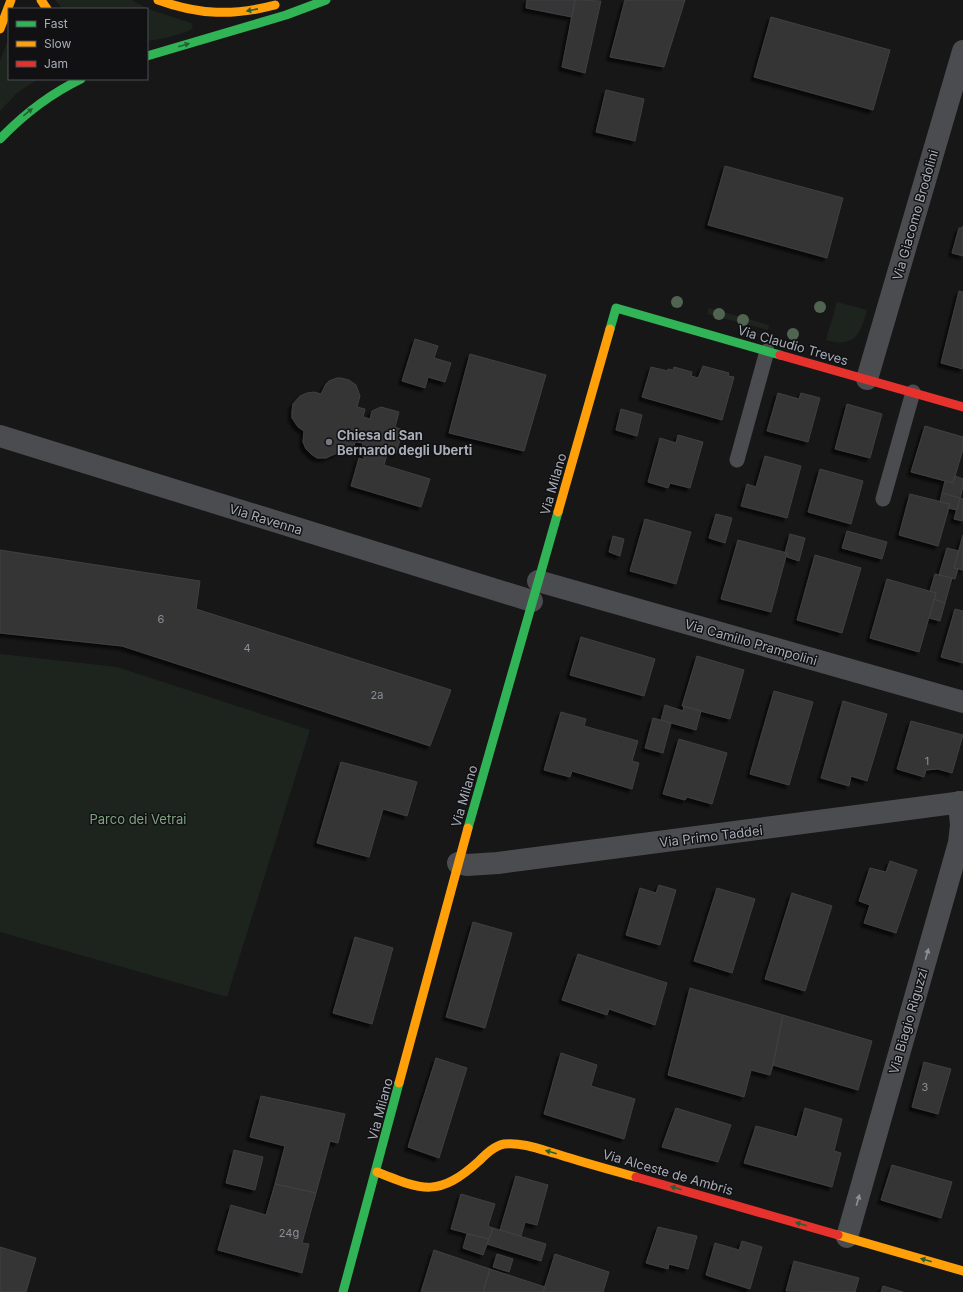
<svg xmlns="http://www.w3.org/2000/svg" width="963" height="1292" viewBox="0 0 963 1292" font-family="Inter,sans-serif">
<defs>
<filter id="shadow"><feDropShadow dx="-3.5" dy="3.5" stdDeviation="1" flood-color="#0009"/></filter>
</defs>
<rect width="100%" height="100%" fill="#171717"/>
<path fill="#1d241e" d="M55,0H132L148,9L191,23L193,27L189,31L166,38L147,41V9H63Z
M9,37V79H39L18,92L0,111V61Z
M837,302L867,310C860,335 855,348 826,340Z
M709,308L769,325L768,330L707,314Z
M0,654L117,667L310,730L227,997L0,932Z"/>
<path fill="#353536" stroke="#3f4043" filter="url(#shadow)" d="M527,0H575L572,17L526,8Z
M575,0L601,1L585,73L562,67Z
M625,0H685L664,67L610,57Z
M771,17L890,50L873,110L754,77Z
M606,90L644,99L635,141L596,132Z
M725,166L843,198L827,258L708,225Z
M963,226V256L952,253L959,228H962Z
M959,291L963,292V369L941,363Z
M415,339L438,346L434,358L451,363L445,382L428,377L425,388L402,381Z
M470,354L546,375L524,451L449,433Z
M703,366L729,373L728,376L734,377L722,420L642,397L651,367L668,371V369L673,370L674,367L692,372L691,376L698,378Z
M337,378H341L349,380L356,385L360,396L357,407L365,409L363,417L370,419L372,411L381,407L399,412L395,427L403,430L396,453L388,451L384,465L430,479L421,507L351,486L359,458L365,460L361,452L363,443L355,442L353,451L341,447L337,453L326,458H317L311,454L306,449L303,442L304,431L298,427L292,418V411L293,404L300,396L307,393L314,392L321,394L326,384L329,381Z
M778,393L799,399L801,393L820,398L808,442L767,431Z
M847,404L882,414L870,458L835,449Z
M621,409L642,415L637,436L616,430Z
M925,426L963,437V449L953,483L911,472Z
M678,435L703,442L690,488L670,483L668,488L648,482L660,438L676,443Z
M765,456L801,466L787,518L741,506L747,484L756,487Z
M820,469L863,481L851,524L808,512Z
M955,476L963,479V487L960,498L942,493L945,481L953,483Z
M942,493L960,498L957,510L948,508L950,504L940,502Z
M910,494L950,504L938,546L899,535Z
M960,498L963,499V521L954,519Z
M716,514L732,518L725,543L709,538Z
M645,519L691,532L676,584L630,571Z
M847,531L887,542L882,559L842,548Z
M790,534L805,538L799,561L787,557V553H785Z
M963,535V570L954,568Z
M613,536L624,539L620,556L609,552Z
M738,540L787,553L771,612L721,599Z
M947,548L959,551L954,568L958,569L955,579L939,575Z
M0,550L200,581L196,609L451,690L430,746L122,646L0,633Z
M815,555L861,568L842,633L797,620Z
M935,574L952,578L945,603L934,599L936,593L930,591Z
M887,579L936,593L919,652L870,638Z
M934,599L945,603L940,621L929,618Z
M955,609L963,611V663L941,657Z
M581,637L655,659L644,696L570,675Z
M697,656L744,670L730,719L682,706Z
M774,691L813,702L789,785L750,774Z
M843,701L887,714L867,781L851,776L849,786L821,778Z
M665,705L683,711L684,706L701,711L696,730L661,720Z
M561,712L586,719L584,726L638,741L632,761L639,763L632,789L572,771L570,777L544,770Z
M653,718L671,723L663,753L645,748Z
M911,721L963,735L952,773L938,769L926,770L924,777L897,769Z
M679,739L727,753L712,804L687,797L685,800L663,794Z
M341,762L417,782L407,816L383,809L369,857L317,843Z
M890,861L917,870L896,933L864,923L870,905L859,901L870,868L886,872Z
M659,885L676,890L660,945L626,935L640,888L656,893Z
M717,888L755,899L732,973L694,961Z
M792,893L832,906L805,991L765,979Z
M473,922L512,933L485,1028L446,1017Z
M355,937L393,948L372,1024L333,1013Z
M578,954L667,983L655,1025L609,1009L607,1015L562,1000Z
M690,988L783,1015L773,1065L770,1075L751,1070L744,1097L668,1075Z
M783,1015L872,1041L858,1090L773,1065Z
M561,1053L597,1065L591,1086L635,1099L624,1139L544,1114Z
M436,1058L467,1068L439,1158L408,1147Z
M924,1062L951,1069L938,1114L912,1107Z
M261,1096L345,1114L338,1143L330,1141L316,1193L275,1184L285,1146L250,1137Z
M676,1108L731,1125L718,1162L662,1147Z
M805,1108L842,1119L834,1151L841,1153L832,1187L744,1163L756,1126L797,1137Z
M234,1150L263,1157L255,1190L226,1183Z
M892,1165L952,1182L941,1218L881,1200Z
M516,1176L548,1185L537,1225L525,1222L521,1236L500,1230Z
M275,1184L316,1193L302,1243L309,1244L302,1273L218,1250L231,1205L266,1215Z
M461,1194L495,1204L488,1226L493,1228L489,1239L451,1229Z
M658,1227L697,1236L688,1269L669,1264L668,1269L646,1263Z
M493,1228L546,1244L541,1261L487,1244Z
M467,1234L489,1239L483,1255L463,1248Z
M742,1241L762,1247L750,1289L706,1275L715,1243L739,1250Z
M0,1247L36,1258L26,1292H0Z
M434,1250L490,1269L483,1292H421Z
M497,1254L513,1259L509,1272L493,1267Z
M555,1254L609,1272L603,1292H543Z
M794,1261L859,1278L855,1292L786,1291Z
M490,1269L545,1287L543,1292H483Z
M883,1286L903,1292H881Z"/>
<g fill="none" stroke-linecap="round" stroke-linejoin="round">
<path stroke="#4b4c50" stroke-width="15" d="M737,460L767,351
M883,499L913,392"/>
<path stroke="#4b4c50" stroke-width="22" d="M867,379L963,51
M0,436L532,601
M538,581L963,702
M458,863L467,865L498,863L963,802
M847,1237L959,843L961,825L959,802"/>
<path stroke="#30b455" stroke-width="9" d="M147,56L286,15L326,0
M0,139C24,114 50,94 81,79
M610,329L616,308L780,355
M468,828L558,512
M343,1292L399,1083"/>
<path stroke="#ff9f0a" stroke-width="9" d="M41,0L47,9
M158,0C199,15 233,16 275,5
M0,29L11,0
M558,512L610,329
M399,1083L468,828
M377,1172C424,1191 439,1197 479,1161C486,1154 494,1146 504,1144C523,1142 542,1150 560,1155C585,1163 611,1170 636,1177
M838,1235L963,1271"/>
<path stroke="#e5322d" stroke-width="9" d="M780,355L963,407
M636,1177L838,1235"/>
</g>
<g fill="#506451">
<circle cx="677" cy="302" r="6"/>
<circle cx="820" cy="307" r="6"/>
<circle cx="719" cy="314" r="6"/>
<circle cx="743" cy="320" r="6"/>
<circle cx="793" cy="334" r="6"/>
</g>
<defs><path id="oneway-solid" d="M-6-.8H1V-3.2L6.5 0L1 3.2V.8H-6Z"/></defs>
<g fill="#206234">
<use href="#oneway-solid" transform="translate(252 10) rotate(169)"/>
<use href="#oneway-solid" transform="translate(184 45) rotate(-16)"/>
<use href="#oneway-solid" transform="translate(28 112) rotate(-39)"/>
<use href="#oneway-solid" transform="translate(551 1152) rotate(-164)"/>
<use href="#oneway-solid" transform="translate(676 1188) rotate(-164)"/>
<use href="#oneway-solid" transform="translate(801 1224) rotate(-164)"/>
<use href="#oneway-solid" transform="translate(926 1260) rotate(-164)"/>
</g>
<g fill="#8c9099">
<use href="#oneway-solid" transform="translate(927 954) rotate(-74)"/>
<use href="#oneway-solid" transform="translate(858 1200) rotate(-74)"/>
</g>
<circle fill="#757880" stroke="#111113" stroke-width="1.5" cx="329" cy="442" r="4"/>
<g text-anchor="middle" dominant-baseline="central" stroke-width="3" stroke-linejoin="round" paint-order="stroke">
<g font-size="11" fill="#8b8f98">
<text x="161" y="619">6</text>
<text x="247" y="648">4</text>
<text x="377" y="695">2a</text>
<text x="927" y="761">1</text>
<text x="925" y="1087">3</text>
<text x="289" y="1233">24g</text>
</g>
<g font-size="13" fill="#a8adb8" stroke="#111113">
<text transform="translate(915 215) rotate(-74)">Via Giacomo Brodolini</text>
<text transform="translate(793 345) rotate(16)">Via Claudio Treves</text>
<text transform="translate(553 484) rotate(-74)">Via Milano</text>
<text transform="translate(266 519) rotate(17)">Via Ravenna</text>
<text transform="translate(751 642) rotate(16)">Via Camillo Prampolini</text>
<text transform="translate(464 796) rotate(-74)">Via Milano</text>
<text transform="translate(711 836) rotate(-7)">Via Primo Taddei</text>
<text transform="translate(908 1021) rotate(-74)">Via Biagio Riguzzi</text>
<text transform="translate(380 1109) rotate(-75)">Via Milano</text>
<text transform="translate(668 1172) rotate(16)">Via Alceste de Ambris</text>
</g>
<g font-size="13" font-weight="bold" fill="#a8adb8" stroke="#111113" text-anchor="start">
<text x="337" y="435">Chiesa di San<tspan x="337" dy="15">Bernardo degli Uberti</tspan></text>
</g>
<g font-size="13" fill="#7fa381" stroke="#111113">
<text x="138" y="819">Parco dei Vetrai</text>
</g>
</g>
<rect x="8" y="8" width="140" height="72" fill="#111113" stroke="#4d4f55"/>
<rect x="16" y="21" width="20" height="6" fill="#30b455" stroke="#4d4f55"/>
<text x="44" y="28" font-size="12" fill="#a8adb8">Fast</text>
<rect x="16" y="41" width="20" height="6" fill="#ff9f0a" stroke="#4d4f55"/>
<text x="44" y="48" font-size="12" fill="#a8adb8">Slow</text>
<rect x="16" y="61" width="20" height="6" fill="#e5322d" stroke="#4d4f55"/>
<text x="44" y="68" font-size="12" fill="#a8adb8">Jam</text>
</svg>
